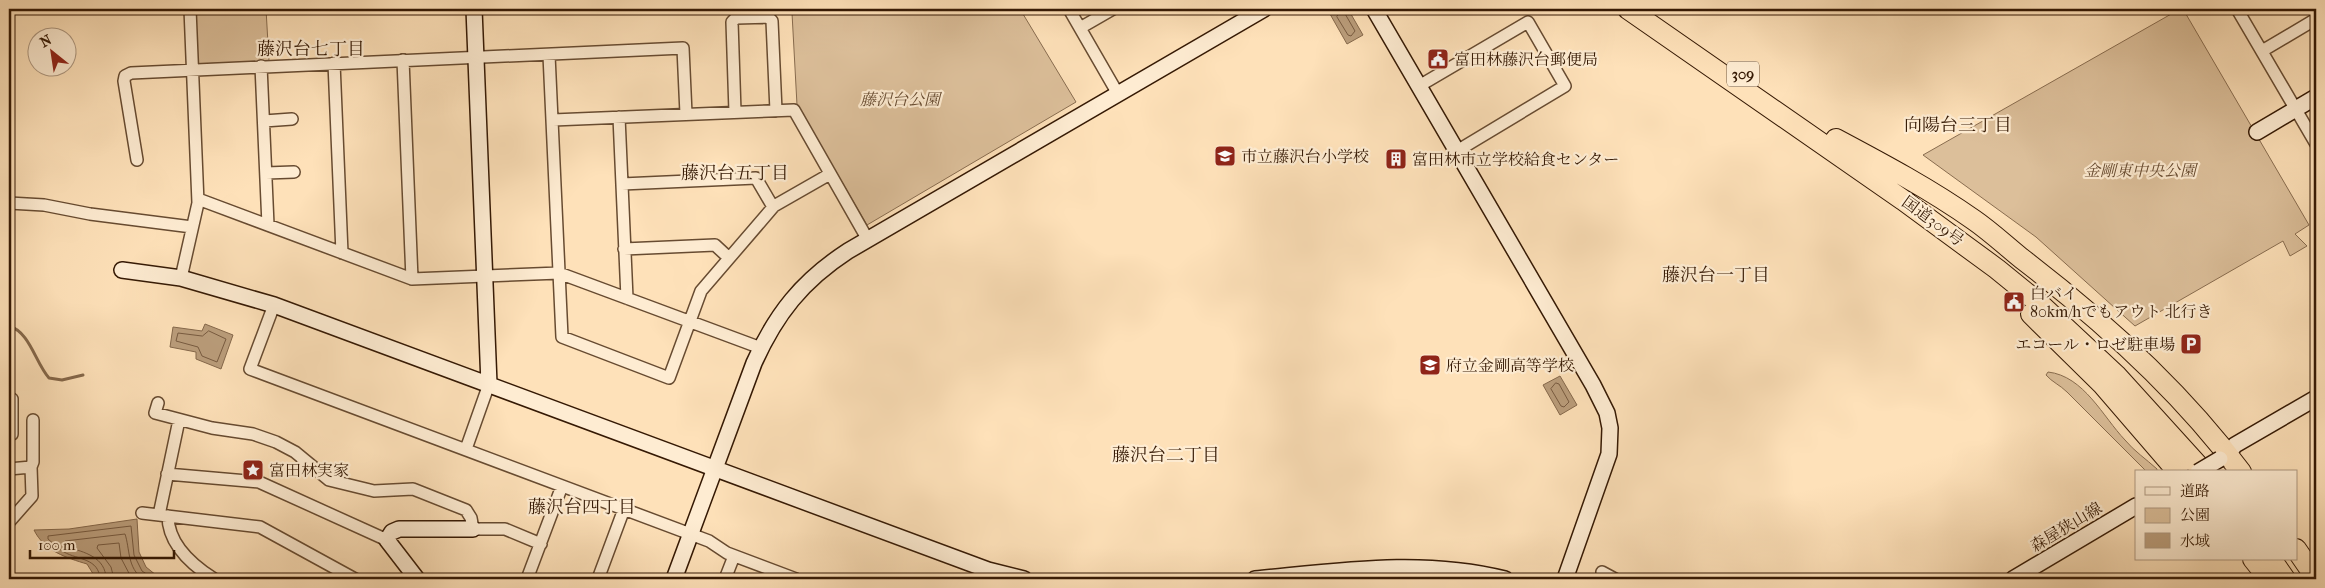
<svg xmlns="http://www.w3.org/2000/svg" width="2325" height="588" viewBox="0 0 2325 588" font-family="'IM FELL French Canon','Noto Serif JP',serif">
<rect width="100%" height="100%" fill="#fee1b9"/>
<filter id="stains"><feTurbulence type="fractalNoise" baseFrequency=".004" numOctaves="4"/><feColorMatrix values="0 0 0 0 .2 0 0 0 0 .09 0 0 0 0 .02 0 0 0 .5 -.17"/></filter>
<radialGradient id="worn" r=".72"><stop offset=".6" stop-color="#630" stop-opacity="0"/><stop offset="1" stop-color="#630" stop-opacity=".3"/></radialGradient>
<path fill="#dcbf9a" stroke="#886c4f" d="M194,9H266L269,61L197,64Z
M874,9H1020L1076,102L867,225L797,105L792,13Z
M2180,9H2183L2309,225L2295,234L2307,246L2290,256L2283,241L2135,326L2036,237L1923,155Z
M2048,372C2084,376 2103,417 2125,440C2134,451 2146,459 2157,469V472H2147L2067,392C2060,385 2052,382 2046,375Z"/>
<path fill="#ba9d7b" stroke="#85684b" d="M1338,9H1348L1363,35L1347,44L1330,14Z
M205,324L233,335L221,369L196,359V352L170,347L173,327L202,331Z
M1560,376L1577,405L1560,415L1543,385Z
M137,519L139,552L146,567L161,579H94L95,577L87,564C67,558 44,551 34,530L69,529Z"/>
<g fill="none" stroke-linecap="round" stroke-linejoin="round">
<path stroke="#785b40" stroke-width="1" d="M1340,11L1344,12L1355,31L1351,36L1348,35L1337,17Z
M209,331L226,339L217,362L202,356L198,347L176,341L178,333L202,336Z
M1556,383L1559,384L1569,402L1564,407L1561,406L1551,389Z
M100,579C99,558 78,560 64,552C58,549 53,543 48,539V536L131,526L134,555L142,571L154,579
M106,579C106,557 84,552 67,547L65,541L125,534C130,549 127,568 143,579
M114,579L111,567L97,548L98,545L119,543L121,558L132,579"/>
<path stroke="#85684b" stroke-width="3" d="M9,326C30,332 35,362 49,378L62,380L83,375"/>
<g stroke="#674b31" stroke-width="14">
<path id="street" d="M1069,9L1118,94
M2237,9L2316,144
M1080,28L1113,9
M2262,51L2316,19
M549,55L562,337L669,378L701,291L774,206L830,174
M403,60L412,279
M334,63L342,253
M261,66L268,225
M1419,86L1528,22L1565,86L1457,151
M735,112L732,22L736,18L768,17L772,21L776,111
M619,117L627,298
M553,120L794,110L868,240
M264,121L292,119
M137,160L124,81L125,76L131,73L683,48L686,114
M266,173L294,172
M622,184L756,178L773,207
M198,199L412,279L559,273L761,348
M9,203L44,205L90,214L192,227
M624,249L715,245L729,258
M181,278L198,203L190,9
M274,305L250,369L709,541L727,553L796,579
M9,400L12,399V434L9,435
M158,403L155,413L212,428L253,434L276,442L295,452L329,480L374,491L413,489L466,510L471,518L473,529H505L541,544
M466,449L489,384
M31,467L33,462V420
M9,469L31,467L32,496L9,522
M167,474L259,482L387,540
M142,513L260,527L355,579
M159,515L179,420
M168,516C168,544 192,565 214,579
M1602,572L1615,579
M527,579L562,486
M598,579L624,509
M725,579L734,556"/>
</g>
<g stroke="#351904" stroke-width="18">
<path id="secondary" d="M474,9L489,384
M1374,9L1593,385L1607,413L1610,428L1609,454L1565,579
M2257,132L2316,97
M122,270L181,278L274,305L988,570L1024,579
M2220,459L2228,454L2235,445L2316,398
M417,579L387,540L392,532L399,529H473
M674,579L754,363C776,314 802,281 848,251L1264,9
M1255,579C1339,571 1422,558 1505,579
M2013,579L2136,506"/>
</g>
<g stroke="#351904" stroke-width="22">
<path id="highway" d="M1628,9L1903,200L1997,269L2040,304L2116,375L2204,472
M1836,139C1883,164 1930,189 1974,220C1990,231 2005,245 2021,258C2102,320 2180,390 2241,472
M2031,314L2103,385L2178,472
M2296,549L2316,578
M2253,559L2269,579
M2271,559L2285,579"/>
</g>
<use href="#street" stroke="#feecd2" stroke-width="11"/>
<use href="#secondary" stroke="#feecd2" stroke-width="15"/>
<use href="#highway" stroke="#fee1b9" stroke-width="20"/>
<g stroke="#351904" stroke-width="18" stroke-linecap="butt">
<path id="secondary-bridge" d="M2198,472L2220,459"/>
</g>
<use href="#secondary-bridge" stroke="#feecd2" stroke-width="15"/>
</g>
<defs>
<g id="civic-square" transform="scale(1.125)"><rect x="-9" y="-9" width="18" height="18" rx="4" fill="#8f2418" stroke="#feecd2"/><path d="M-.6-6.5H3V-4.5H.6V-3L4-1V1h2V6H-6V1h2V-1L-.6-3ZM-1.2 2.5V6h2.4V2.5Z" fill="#fff"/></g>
<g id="school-square" transform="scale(1.125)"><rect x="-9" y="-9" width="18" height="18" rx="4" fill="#8f2418" stroke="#feecd2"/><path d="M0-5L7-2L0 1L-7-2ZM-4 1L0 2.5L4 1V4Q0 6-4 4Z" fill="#fff"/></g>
<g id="building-square" transform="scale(1.125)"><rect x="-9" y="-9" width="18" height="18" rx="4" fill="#8f2418" stroke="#feecd2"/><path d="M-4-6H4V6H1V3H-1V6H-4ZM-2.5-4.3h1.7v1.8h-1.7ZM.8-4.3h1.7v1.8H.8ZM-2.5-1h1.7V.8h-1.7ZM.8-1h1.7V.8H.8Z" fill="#fff"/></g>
<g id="parking-square" transform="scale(1.125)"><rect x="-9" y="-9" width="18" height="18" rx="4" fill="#8f2418" stroke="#feecd2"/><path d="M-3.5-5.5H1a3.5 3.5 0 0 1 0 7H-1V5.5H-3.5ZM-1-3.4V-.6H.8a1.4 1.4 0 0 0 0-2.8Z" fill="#fff"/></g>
<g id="sight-square" transform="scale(1.125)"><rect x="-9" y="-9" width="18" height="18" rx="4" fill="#8f2418" stroke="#feecd2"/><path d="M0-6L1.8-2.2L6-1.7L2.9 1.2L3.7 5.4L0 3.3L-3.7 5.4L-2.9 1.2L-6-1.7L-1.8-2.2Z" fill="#fff"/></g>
</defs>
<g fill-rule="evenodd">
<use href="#civic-square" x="1438" y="59"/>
<use href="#school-square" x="1225" y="156"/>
<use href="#building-square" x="1396" y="159"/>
<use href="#civic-square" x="2014" y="302"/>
<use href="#parking-square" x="2191" y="344"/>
<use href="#school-square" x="1430" y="365"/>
<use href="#sight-square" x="253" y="470"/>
</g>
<g text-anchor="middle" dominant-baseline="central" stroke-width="4.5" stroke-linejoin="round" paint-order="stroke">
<rect fill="#feecd2" stroke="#715842" stroke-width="1" x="1727" y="61.5" width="32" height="25" rx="4"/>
<g font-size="15" font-weight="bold" fill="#351904">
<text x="1743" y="74">309</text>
</g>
<g font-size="16" fill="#351904" stroke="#feecd2" text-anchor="start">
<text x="1454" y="59">富田林藤沢台郵便局</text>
<text x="1241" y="156">市立藤沢台小学校</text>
<text x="1412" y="159">富田林市立学校給食センター</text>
<text x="2030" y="293">白バイ<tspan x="2030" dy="18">80km/hでもアウト 北行き</tspan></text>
<text x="2175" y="344" text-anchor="end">エコール・ロゼ駐車場</text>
<text x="1446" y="365">府立金剛高等学校</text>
<text x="269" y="470">富田林実家</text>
</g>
<g font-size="16" font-style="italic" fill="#674b31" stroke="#feecd2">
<text x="900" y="99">藤沢台公園</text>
<text x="2140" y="170">金剛東中央公園</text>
</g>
<g font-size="16" fill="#351904" stroke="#feecd2">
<text transform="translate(1933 221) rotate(36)">国道309号</text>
<text transform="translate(2066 527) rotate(-31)">森屋狭山線</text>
</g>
<g font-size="18" fill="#351904" stroke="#feecd2">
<text x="311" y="49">藤沢台七丁目</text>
<text x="1958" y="125">向陽台三丁目</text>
<text x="735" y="173">藤沢台五丁目</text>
<text x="1716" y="275">藤沢台一丁目</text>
<text x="1166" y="455">藤沢台二丁目</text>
<text x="582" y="507">藤沢台四丁目</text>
</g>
</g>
<rect width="2325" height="588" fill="none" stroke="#fee1b9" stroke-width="30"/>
<rect x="10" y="10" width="2305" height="568" fill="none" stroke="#351904" stroke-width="2.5"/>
<rect x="15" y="15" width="2295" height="558" fill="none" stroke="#351904"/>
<rect x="2135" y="470" width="162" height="90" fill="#feecd2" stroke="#ae9880"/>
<rect x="2145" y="487" width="25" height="8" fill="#feecd2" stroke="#ae9880"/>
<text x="2180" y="496" font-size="15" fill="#351904">道路</text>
<rect x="2145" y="508" width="25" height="15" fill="#dcbf9a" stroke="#ae9880"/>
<text x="2180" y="520" font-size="15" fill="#351904">公園</text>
<rect x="2145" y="533" width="25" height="15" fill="#ba9d7b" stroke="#ae9880"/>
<text x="2180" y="546" font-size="15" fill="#351904">水域</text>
<g transform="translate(52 52) rotate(330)"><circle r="24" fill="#feecd2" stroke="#ae9880"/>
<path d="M0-4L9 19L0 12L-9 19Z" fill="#8f2418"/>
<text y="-8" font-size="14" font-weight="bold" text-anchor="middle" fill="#351904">N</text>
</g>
<path d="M30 550v8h144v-8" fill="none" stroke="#351904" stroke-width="2.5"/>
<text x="38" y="550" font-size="15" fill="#351904" stroke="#feecd2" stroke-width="4" paint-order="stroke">100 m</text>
<rect width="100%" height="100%" filter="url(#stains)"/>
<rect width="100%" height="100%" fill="url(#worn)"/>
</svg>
